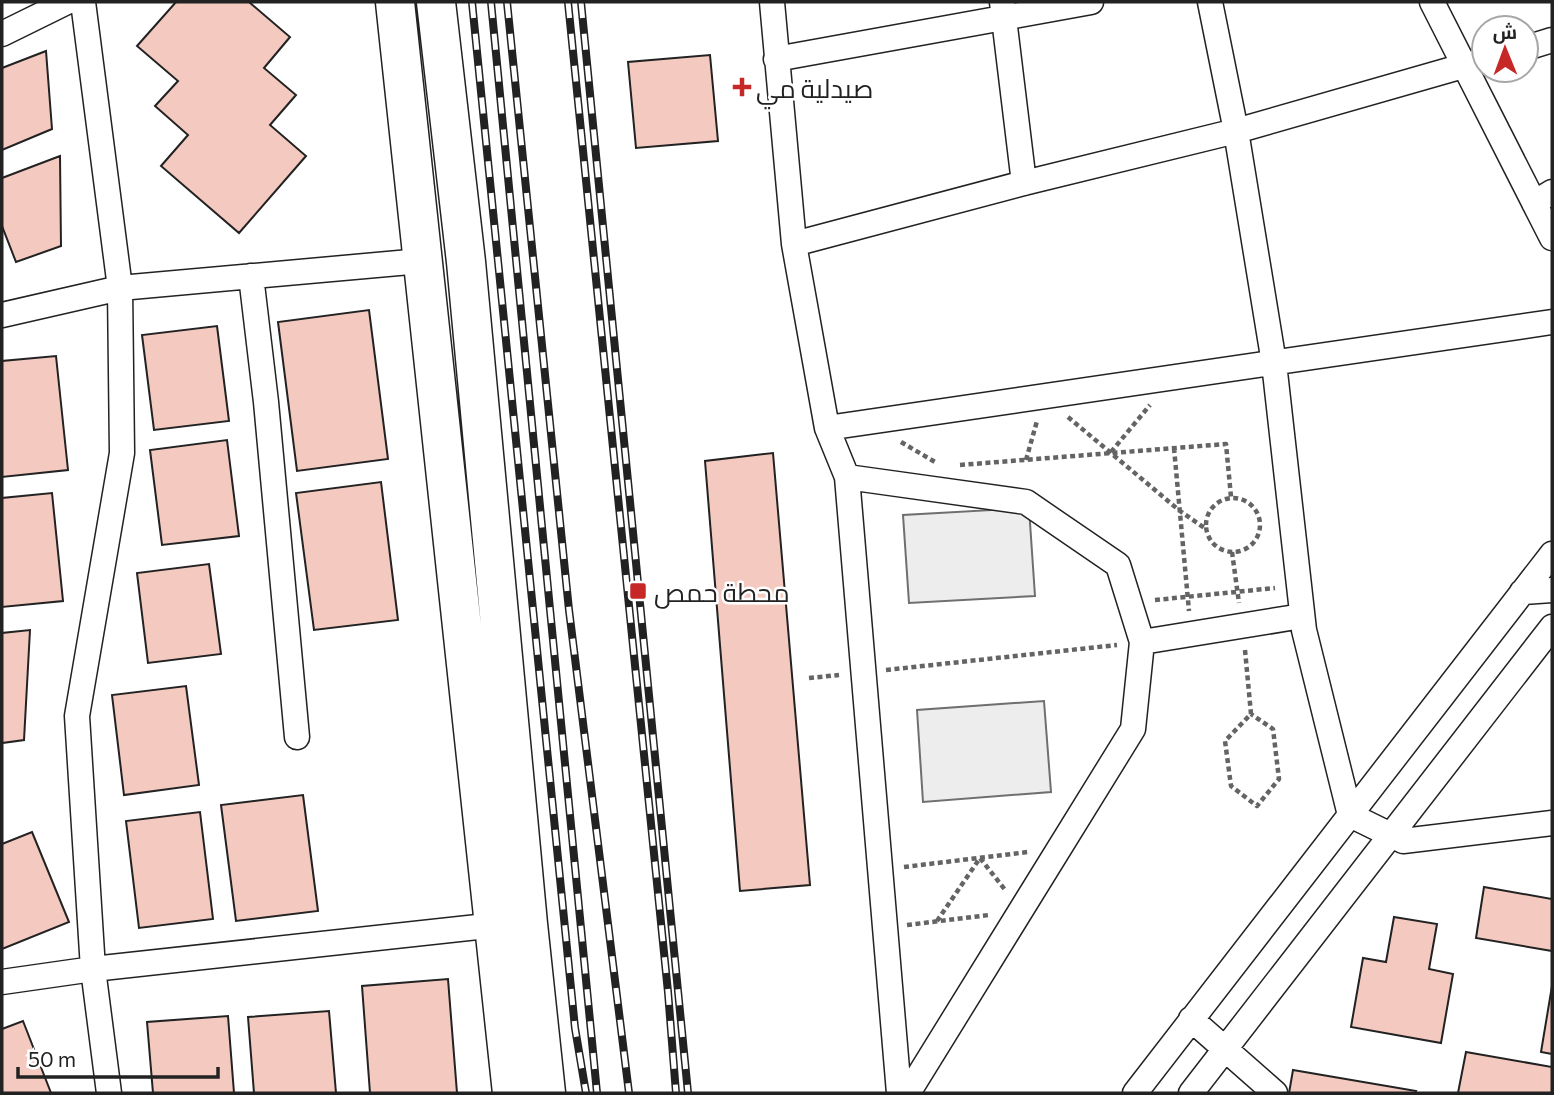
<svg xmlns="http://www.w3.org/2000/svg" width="1554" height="1095" viewBox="0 0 1554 1095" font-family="Commissioner,Cairo,sans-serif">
<rect width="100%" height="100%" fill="#fff"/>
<path fill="#ededed" stroke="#6f6f6f" stroke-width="2" d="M1029,508L1035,596L909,603L903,515Z
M1044,701L1051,792L923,802L917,710Z"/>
<path fill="#f3c9c0" stroke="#222" stroke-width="2" d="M176,2H249L290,37L264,68L296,95L270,125L306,156L239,233L161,166L188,135L155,106L178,81L137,46Z
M46,51L52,129L2,150V68Z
M710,55L718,141L636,148L628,62Z
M60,156L61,246L16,262L2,226V178Z
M369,310L388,459L297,471L278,322Z
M217,326L229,421L154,430L142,335Z
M56,356L68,470L2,477V361Z
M227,440L239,536L162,545L150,450Z
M773,453L810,885L740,891L705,461Z
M381,482L398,620L314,630L296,493Z
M52,493L63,601L2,607V498Z
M209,564L221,654L148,663L137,573Z
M30,630L24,740L2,743V633Z
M186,686L199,785L124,795L112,695Z
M303,795L318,911L236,921L221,805Z
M200,812L213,919L139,928L126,821Z
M32,832L69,922L2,949V844Z
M1484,887L1552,899V951L1476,938Z
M1394,917L1437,924L1429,969L1453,974L1441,1043L1351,1027L1363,958L1386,962Z
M448,979L457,1093H370L362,986Z
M1552,986V1054L1541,1052Z
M329,1011L336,1093H254L248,1017Z
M228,1016L234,1093H153L147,1022Z
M23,1021L51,1093H2V1029Z
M1466,1052L1552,1067V1093H1458Z
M1293,1070L1416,1091L1415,1093H1289Z"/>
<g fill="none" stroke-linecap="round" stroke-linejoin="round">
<g stroke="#222" stroke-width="27">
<path id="minor" d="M83,2L120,288L122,453L77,716L93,969L109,1093
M772,2L794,244L827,428L847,477L899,1093
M1002,2L1024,183
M1210,2L1236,131L1274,363L1304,630L1350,815L1403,841L1552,823
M1432,2L1552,238
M2,34L67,2
M1526,48L1552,40
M776,59L1091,2
M1534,203L1552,192
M794,244L1024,183L1236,131L1484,60
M251,276L266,402L297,737
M2,315L120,288L421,261
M827,428L1552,322
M847,477L1026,502L1118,565L1142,642L1133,729L908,1093
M1522,592L1552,590
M1142,642L1302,616
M2,982L93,969L496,925
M1191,1019L1275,1093
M1135,1093L1552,554
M1191,1093L1552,627"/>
</g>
<g stroke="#222" stroke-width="41">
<path id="primary" d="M395,2L512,1093
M436,2L466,262L528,924L546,1093"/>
</g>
<path stroke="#646464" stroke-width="4.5" stroke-dasharray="5 3.5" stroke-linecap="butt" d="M1068,417L1180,511L1206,529
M901,442L935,462
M1174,448L1189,611
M1111,452L1150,405
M1026,460L1037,421
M960,465L1226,444L1231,497
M1206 525a27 27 0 1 1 54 0a27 27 0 1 1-54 0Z
M1232,552L1239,603
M1155,600L1275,588
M1245,650L1251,714L1225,741L1231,786L1257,806L1279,779L1273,729L1251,714
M886,670L1117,645
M809,678L839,675
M904,867L1028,852
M937,921L980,858L1006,891
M907,925L989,915"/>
<use href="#minor" stroke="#fff" stroke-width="24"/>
<use href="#primary" stroke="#fff" stroke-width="38"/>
<g stroke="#222" stroke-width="8">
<path id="rail" d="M472,2L575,1028L586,1093
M491,2L597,1093
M507,2L569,610L629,1093
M568,2L668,992L676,1093
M581,2L688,1093"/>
</g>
<use href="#rail" stroke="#fff" stroke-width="5" stroke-dasharray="16" stroke-linecap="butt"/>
</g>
<g fill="#c62828" stroke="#fff" stroke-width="2.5">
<path d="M738.5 76.5h7v7h7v7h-7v7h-7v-7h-7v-7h7z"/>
<rect x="629" y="582" width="18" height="18" rx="3.5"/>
</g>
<g text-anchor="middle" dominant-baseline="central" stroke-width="5" stroke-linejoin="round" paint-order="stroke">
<g font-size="26" fill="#222" stroke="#fff" text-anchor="start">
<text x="756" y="87">صيدلية مي</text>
<text x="654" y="591">محطة حمص</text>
</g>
</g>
<rect width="1554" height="1095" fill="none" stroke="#222222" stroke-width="7"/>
<g transform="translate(1505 49) rotate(359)"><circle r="33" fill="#ffffff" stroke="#a7a7a7" stroke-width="2"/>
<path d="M0-5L12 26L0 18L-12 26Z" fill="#c62828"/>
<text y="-10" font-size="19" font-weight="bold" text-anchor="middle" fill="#222222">ش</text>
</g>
<path d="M18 1067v10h200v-10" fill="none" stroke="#222222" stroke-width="3.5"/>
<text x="28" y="1067" font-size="21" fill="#222222" stroke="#ffffff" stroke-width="5" paint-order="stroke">50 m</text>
</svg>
